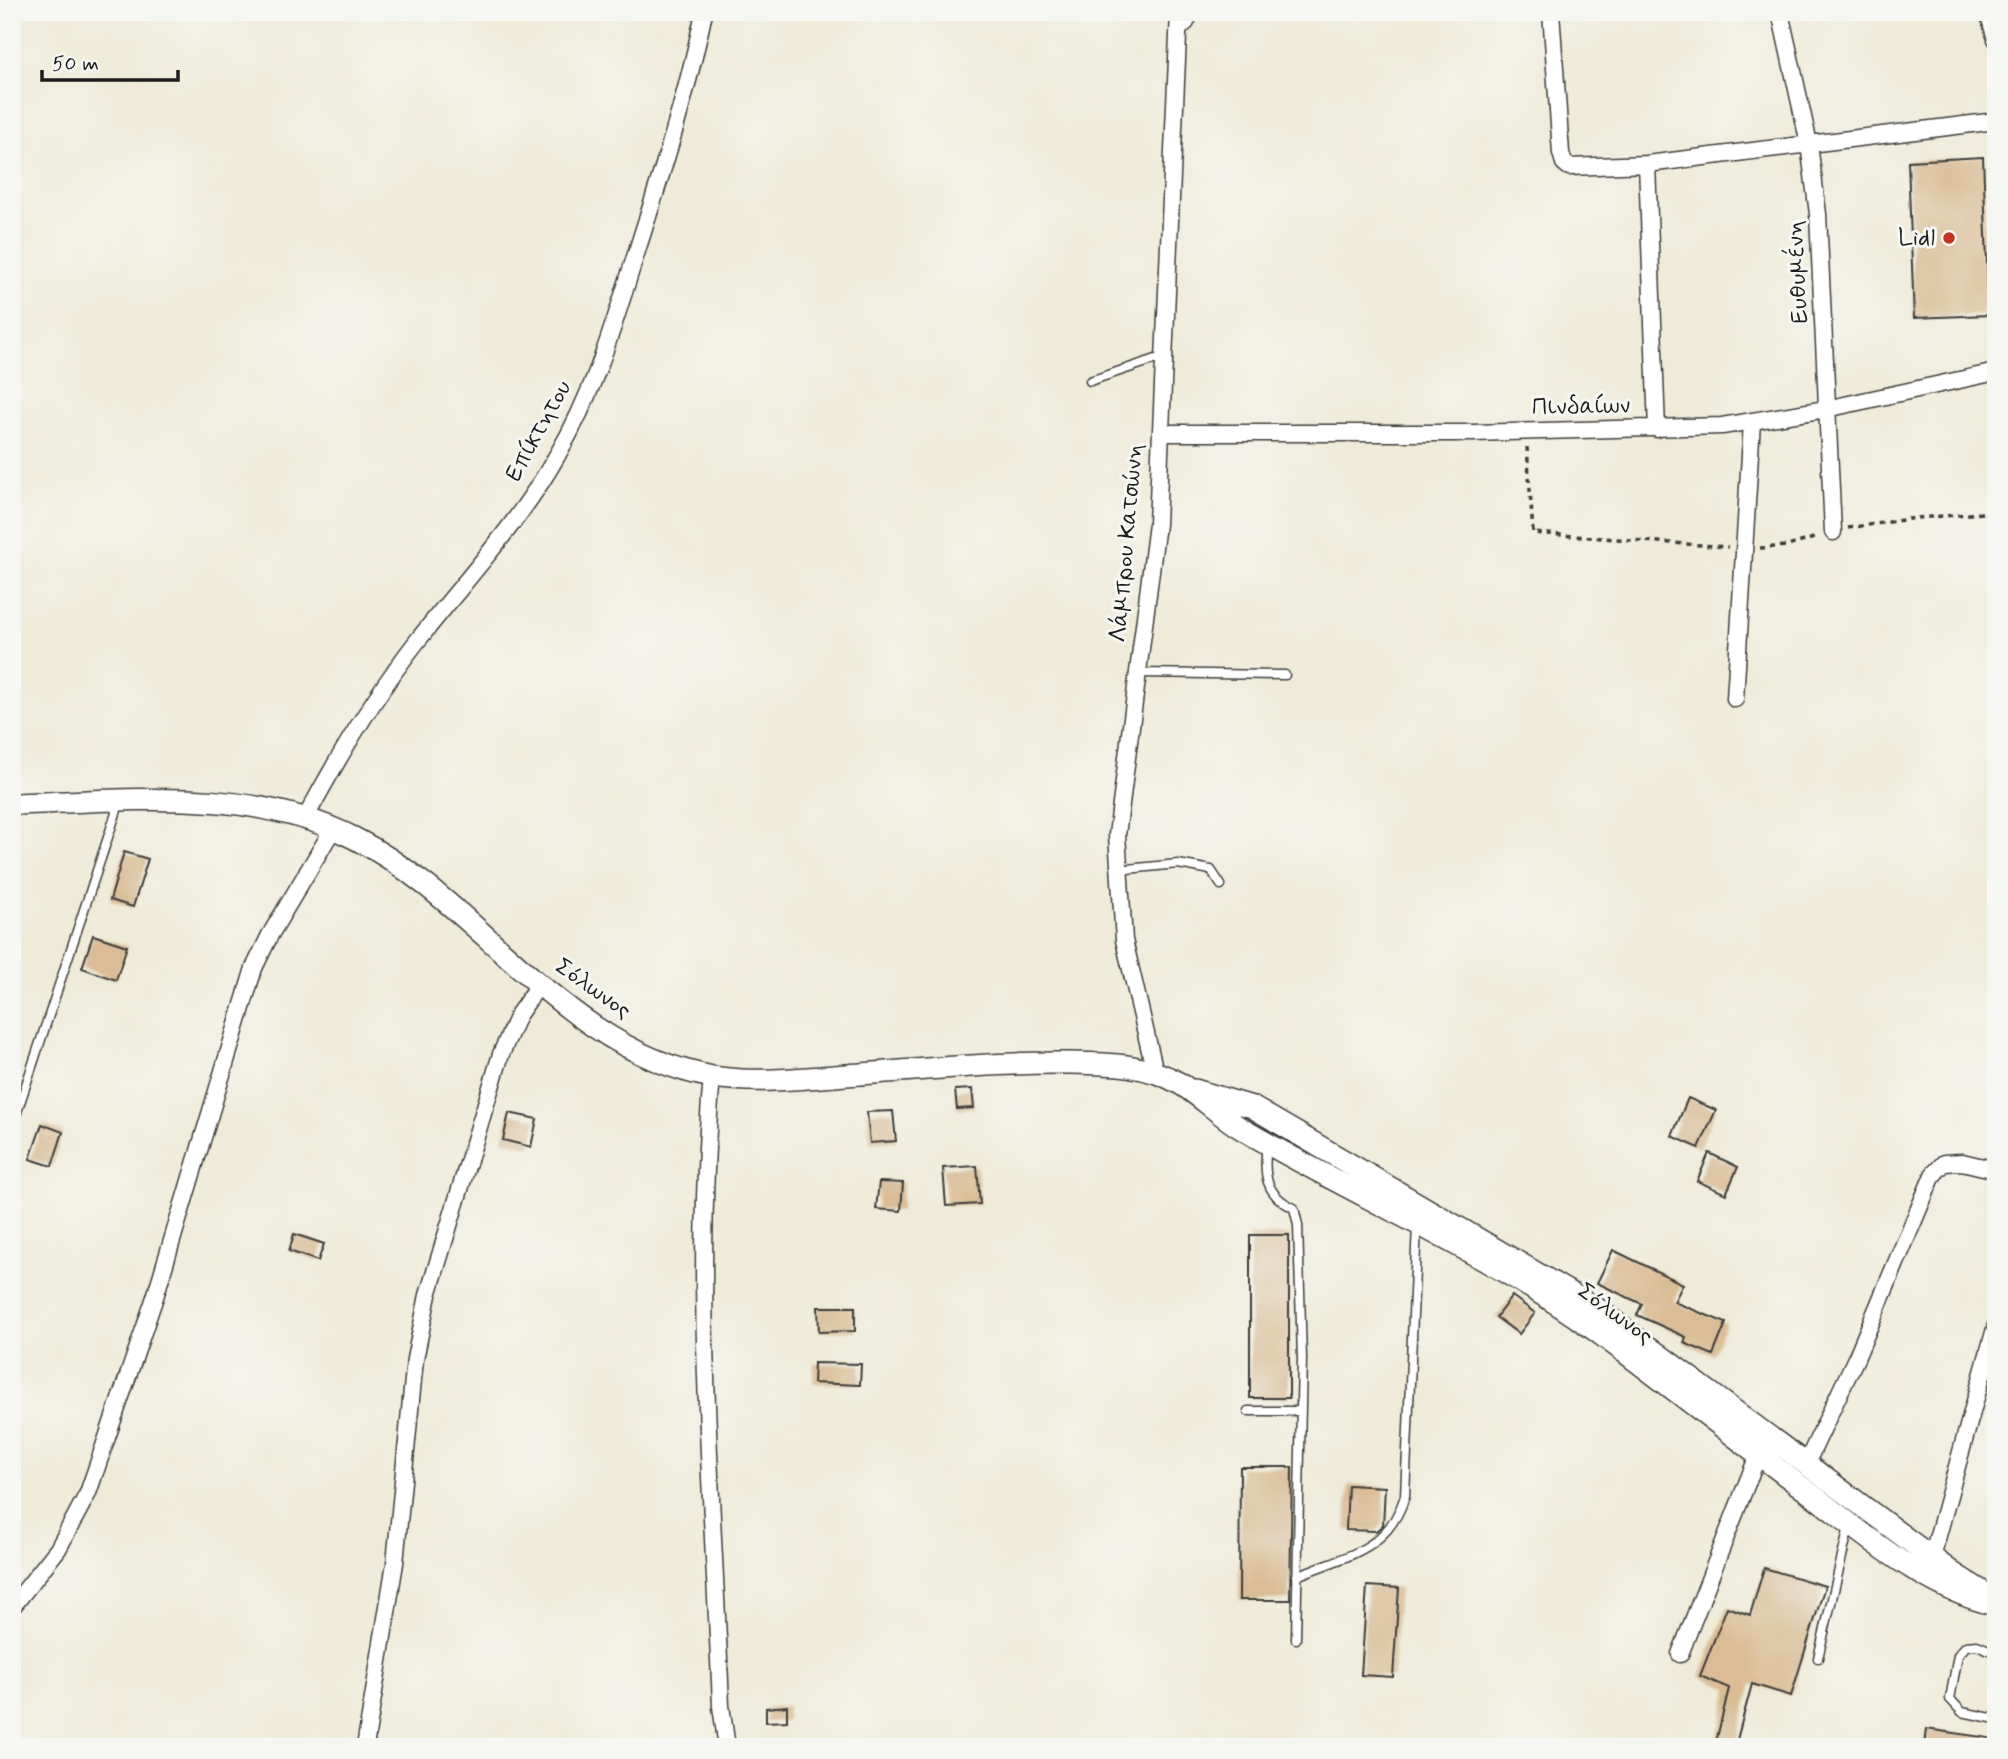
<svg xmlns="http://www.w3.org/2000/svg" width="2008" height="1759" viewBox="0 0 2008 1759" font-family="Mynerve,sans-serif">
<rect width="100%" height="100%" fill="#f6f6f2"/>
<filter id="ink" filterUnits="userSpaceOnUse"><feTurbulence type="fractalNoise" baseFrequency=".0143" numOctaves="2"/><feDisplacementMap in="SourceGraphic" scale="14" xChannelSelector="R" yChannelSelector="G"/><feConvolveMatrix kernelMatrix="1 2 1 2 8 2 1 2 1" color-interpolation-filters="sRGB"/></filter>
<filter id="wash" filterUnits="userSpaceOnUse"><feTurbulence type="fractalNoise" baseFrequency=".00686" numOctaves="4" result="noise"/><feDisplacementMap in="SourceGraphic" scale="28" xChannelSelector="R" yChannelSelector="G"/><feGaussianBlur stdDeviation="1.57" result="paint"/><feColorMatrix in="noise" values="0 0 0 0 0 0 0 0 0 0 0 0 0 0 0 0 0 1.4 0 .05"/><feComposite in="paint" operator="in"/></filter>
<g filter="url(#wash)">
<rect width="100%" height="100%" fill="#efebd8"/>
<g id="blocks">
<path fill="#dabd97" d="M1983,157L1989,315L1914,318L1908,161Z
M124,852L148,859L133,907L110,900Z
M93,935L127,946L116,980L82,968Z
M972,1089L974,1108L957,1109L955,1090Z
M1688,1098L1716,1110L1699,1148L1672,1136Z
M893,1111L896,1141L870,1143L867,1112Z
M509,1113L537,1119L531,1147L503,1140Z
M42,1124L63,1132L52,1166L30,1159Z
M1709,1153L1738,1167L1726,1194L1697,1181Z
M977,1166L980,1204L946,1206L943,1168Z
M879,1182L903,1183L901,1211L876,1209Z
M294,1234L324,1244L318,1261L289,1251Z
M1250,1235H1289V1398H1250Z
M1613,1250L1683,1284L1674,1302L1726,1323L1713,1355L1684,1343L1686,1337L1637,1315L1642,1304L1597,1283Z
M1512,1296L1535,1313L1519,1334L1496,1317Z
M818,1307H855V1331L819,1332Z
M814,1363L861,1364L860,1385L813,1383Z
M1240,1467H1292L1290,1600H1239Z
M1348,1485L1385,1487L1383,1525L1376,1531L1346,1530Z
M1764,1568L1825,1586L1791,1696L1752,1684L1735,1747L1716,1742L1729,1688L1700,1676L1727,1607L1750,1615Z
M1367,1586L1399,1588L1393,1677L1361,1675Z
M787,1706V1721L766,1722V1708Z
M1926,1729L1989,1738L1988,1747H1924Z"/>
</g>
</g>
<g filter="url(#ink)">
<use href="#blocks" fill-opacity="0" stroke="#3c3b38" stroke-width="2"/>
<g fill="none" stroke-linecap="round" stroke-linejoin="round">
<g stroke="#3c3b38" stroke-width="11">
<path id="service" d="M1180,33L1189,25L1195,12
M1090,381L1165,356
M1138,673L1285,675
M1117,870L1178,864L1211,870L1221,885
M12,1127L120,801
M1267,1145C1263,1174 1265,1195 1294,1208L1298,1225L1302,1358L1296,1639
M1248,1411H1300
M1297,1576C1345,1555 1388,1552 1405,1496L1417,1225
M1996,1653L1977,1645L1966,1646L1958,1655L1950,1699L1962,1712L1996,1719
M1818,1658L1849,1527"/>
</g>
<g stroke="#3c3b38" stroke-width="19">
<path id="minor" d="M1551,12L1561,153L1564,163L1569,167L1647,164L1996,121
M1780,12L1809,144L1818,214L1833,532
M1988,12L1996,39
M1647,164L1657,429
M1161,433H1473L1722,426L1826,409L1996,372
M1735,699L1752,422
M305,819C338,757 374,696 418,640C466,579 520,522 558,454C594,393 614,324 635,257C661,176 687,95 704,12
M1155,1072L1124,940L1117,835L1157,524L1179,12
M712,1077C693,1283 713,1499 721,1706L727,1747
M1806,1464L1857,1356L1933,1175L1944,1163L1962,1162L1996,1170
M1932,1557L1996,1325
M12,1607L58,1549L88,1493L155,1297L254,968L270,935L333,829
M1680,1654L1758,1455
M365,1747L395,1563L415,1359L428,1295L501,1054L518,1015L539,985"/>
</g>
<g stroke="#3c3b38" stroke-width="24">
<path id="tertiary" d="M12,804C125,801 250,785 354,838C482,903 563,1051 713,1077C757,1084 804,1078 847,1075C922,1070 996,1062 1071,1063C1109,1064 1144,1063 1179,1083C1201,1096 1220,1116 1242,1129C1358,1197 1483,1250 1592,1328C1667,1383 1740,1442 1815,1497C1869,1538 1928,1590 1996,1605
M1195,1090L1252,1107L1596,1308L1954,1574L1986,1594"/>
</g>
<path stroke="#3c3b38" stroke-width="3.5" stroke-dasharray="5 5" stroke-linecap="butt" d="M1527,447L1533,533L1728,547
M1848,528L1916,518L1996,512
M1760,548L1788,546L1817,537"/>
<use href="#service" stroke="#fff" stroke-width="8"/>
<use href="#minor" stroke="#fff" stroke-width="16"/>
<use href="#tertiary" stroke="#fff" stroke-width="21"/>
</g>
</g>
<circle fill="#c8321e" stroke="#f6f6f2" stroke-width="2.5" cx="1949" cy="238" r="7"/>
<g text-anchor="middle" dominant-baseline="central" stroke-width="6" stroke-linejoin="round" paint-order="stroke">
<g font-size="24" fill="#1c1c1c" stroke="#f6f6f2" text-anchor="end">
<text x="1935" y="238">Lidl</text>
</g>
<g font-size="24" fill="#1c1c1c" stroke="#f6f6f2">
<text transform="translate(1798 272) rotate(-93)">Ευθυμένη</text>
<text transform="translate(1581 407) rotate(-1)">Πινδαίων</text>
<text transform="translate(539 431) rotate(-61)">Επίκτητου</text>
<text transform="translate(1127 543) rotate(-85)">Λάμπρου Κατσώνη</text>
<text transform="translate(593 989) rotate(35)">Σόλωνος</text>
<text transform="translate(1615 1314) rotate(36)">Σόλωνος</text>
</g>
</g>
<rect width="2008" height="1759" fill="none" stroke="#f6f6f2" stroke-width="42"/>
<path d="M42 70v10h136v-10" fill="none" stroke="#1c1c1c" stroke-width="3.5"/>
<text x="52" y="70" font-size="21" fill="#1c1c1c" stroke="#f6f6f2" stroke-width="5" paint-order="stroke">50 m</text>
</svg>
